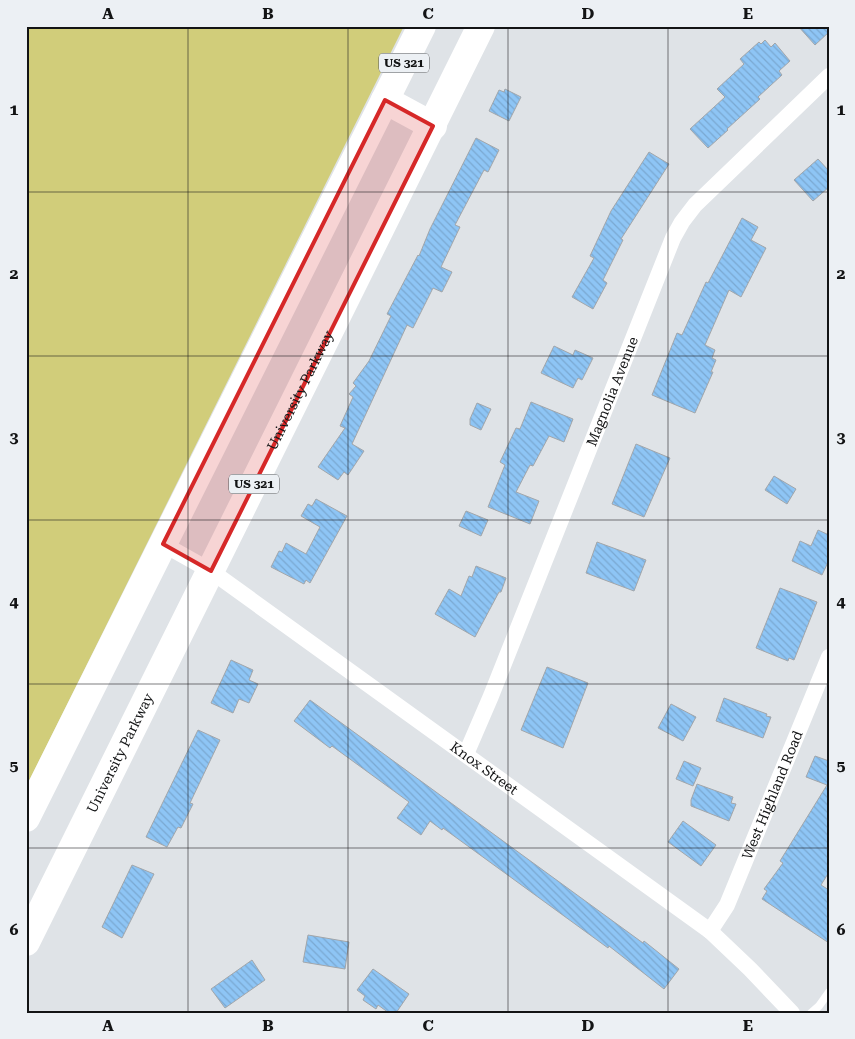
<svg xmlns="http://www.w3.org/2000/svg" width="855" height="1039" viewBox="0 0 855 1039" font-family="'Roboto Serif',serif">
<defs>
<pattern id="building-back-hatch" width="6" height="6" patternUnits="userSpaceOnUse" patternTransform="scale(1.25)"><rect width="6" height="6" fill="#8ec5f5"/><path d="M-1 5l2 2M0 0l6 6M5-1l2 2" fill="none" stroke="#7aa8d1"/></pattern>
</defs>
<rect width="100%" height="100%" fill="#dfe3e7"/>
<path fill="#d1cd7a" d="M26,26H404L26,787Z"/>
<path fill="url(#building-back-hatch)" stroke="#a2a6aa" d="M798,26H829V32L815,45Z
M765,40L771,47L775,43L790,61L779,71L782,75L758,97L760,99L727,129L728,130L708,148L690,129L725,97L717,89L744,64L740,59L759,42L761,44Z
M505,89L521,97L509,121L489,111L499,90L504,92Z
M476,138L499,150L488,172L484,170L455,225L460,227L441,267L452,272L442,292L433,288L413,328L407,325L352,444L364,451L348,475L344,472L338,480L318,467L345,428L340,426L353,397L349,394L356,386L353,383L369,361L391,316L387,314L418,255L419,256L430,229Z
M649,152L669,164L621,239L623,240L603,280L607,283L593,309L572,297L594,258L590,256L611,211Z
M818,159L829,171V187L813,201L794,180Z
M742,218L758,227L751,240L766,248L741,297L729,290L705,345L715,350L712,358L716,360L711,372H713L695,413L652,395L677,333L682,335L706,282L708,283Z
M554,346L573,355L575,350L593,358L582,380L578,378L573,388L541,373Z
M531,402L573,419L564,442L549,436L533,466L530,465L516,492L539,501L530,524L488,507L505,465L500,462L516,428L520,429Z
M477,403L491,409L481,430L470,425V419Z
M636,444L670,458L644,517L612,504Z
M774,476L796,489L787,504L765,490Z
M316,499L347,516L310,583L306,580L304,584L271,567L279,551L282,552L286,543L306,554L320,527L301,516L308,504L312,506Z
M466,511L488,520L481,536L459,526Z
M818,530L829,535V560L822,575L792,561L800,541L811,546Z
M597,542L646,560L634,591L586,573Z
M476,566L506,578L501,592H499L475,637L435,614L449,589L461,596L469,576L472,577Z
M780,588L817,602L794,660L789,658L788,661L756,648Z
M231,660L253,670L249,680L258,684L249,703L239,699L233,713L211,703Z
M547,667L588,683L563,748L521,730Z
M724,698L767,714L766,716L771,717L763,738L716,721Z
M310,700L514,849L643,943L644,941L679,969L664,989L609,946L608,948L443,828L442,830L430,821L421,835L397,818L409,802L332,746L330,748L294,721Z
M671,704L696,717L683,741L658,728Z
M198,730L220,740L190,803L193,804L181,828L178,827L167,847L146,837Z
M815,756L829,761V872L821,885L829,890V943L762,899L767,891L764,889L783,863L780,861L827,785L806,777Z
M684,761L701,768L693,786L676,779Z
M697,784L733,797L731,803L736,804L729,821L691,806V800Z
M683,821L716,845L701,866L668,842Z
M132,865L154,874L122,938L102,927Z
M308,935L349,942L345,969L303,962Z
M252,960L265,980L225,1008L211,989Z
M373,969L409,994L396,1013H389L378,1005L376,1009L363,1000L365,996L357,990Z"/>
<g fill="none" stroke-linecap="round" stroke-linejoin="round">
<path stroke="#fff" stroke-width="8" d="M811,1013L819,1006L829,992"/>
<g stroke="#fff" stroke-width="16">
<path id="s1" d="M163,544L211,571L710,931L750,969L792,1013"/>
<path id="s2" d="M466,754L491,696L673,238L682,222L695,205L829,76"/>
<path id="s3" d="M710,931L727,905L829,657"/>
</g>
<g stroke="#fff" stroke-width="28">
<path d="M385,100L433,126"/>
<path d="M26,818L422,26"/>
<path id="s4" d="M26,942L481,26"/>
</g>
</g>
<path fill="#d62828" fill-opacity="0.2" stroke="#d62828" stroke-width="4" stroke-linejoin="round" d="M385,100L433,126L211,571L163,544Z"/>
<path fill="none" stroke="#131415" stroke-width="1" stroke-opacity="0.55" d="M188,26V1013M348,26V1013M508,26V1013M668,26V1013M26,192H829M26,356H829M26,520H829M26,684H829M26,848H829"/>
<g text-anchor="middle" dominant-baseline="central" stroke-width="4" stroke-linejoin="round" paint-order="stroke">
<g fill="#ecf0f4" stroke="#545658" stroke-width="1">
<rect x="379" y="53.5" width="50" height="19" rx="4"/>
<rect x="229" y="474.5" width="50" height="19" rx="4"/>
</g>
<g font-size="12" font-weight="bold" fill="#131415">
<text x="404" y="63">US 321</text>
<text x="254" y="484">US 321</text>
</g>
<g font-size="14" fill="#131415" stroke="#ecf0f4">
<text stroke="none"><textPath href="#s4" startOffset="616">University Parkway</textPath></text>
<text stroke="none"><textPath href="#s2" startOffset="391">Magnolia Avenue</textPath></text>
<text stroke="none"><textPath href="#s4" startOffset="211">University Parkway</textPath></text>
<text stroke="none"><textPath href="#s1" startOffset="392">Knox Street</textPath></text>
<text stroke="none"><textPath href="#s3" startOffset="150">West Highland Road</textPath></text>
</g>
</g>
<rect width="855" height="1039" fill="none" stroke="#ecf0f4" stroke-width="55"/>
<rect x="28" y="28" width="800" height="984" fill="none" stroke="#131415" stroke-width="2"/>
<g font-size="16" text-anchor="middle" font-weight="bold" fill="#131415">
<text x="108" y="19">A</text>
<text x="268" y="19">B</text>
<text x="428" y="19">C</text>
<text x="588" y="19">D</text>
<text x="748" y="19">E</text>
<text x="14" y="115">1</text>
<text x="841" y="115">1</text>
<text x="14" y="279">2</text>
<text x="841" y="279">2</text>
<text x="14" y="443">3</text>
<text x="841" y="443">3</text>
<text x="14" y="607">4</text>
<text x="841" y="607">4</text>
<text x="14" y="771">5</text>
<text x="841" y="771">5</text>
<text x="14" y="935">6</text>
<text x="841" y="935">6</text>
<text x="108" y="1031">A</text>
<text x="268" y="1031">B</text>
<text x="428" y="1031">C</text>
<text x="588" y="1031">D</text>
<text x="748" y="1031">E</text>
</g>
</svg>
